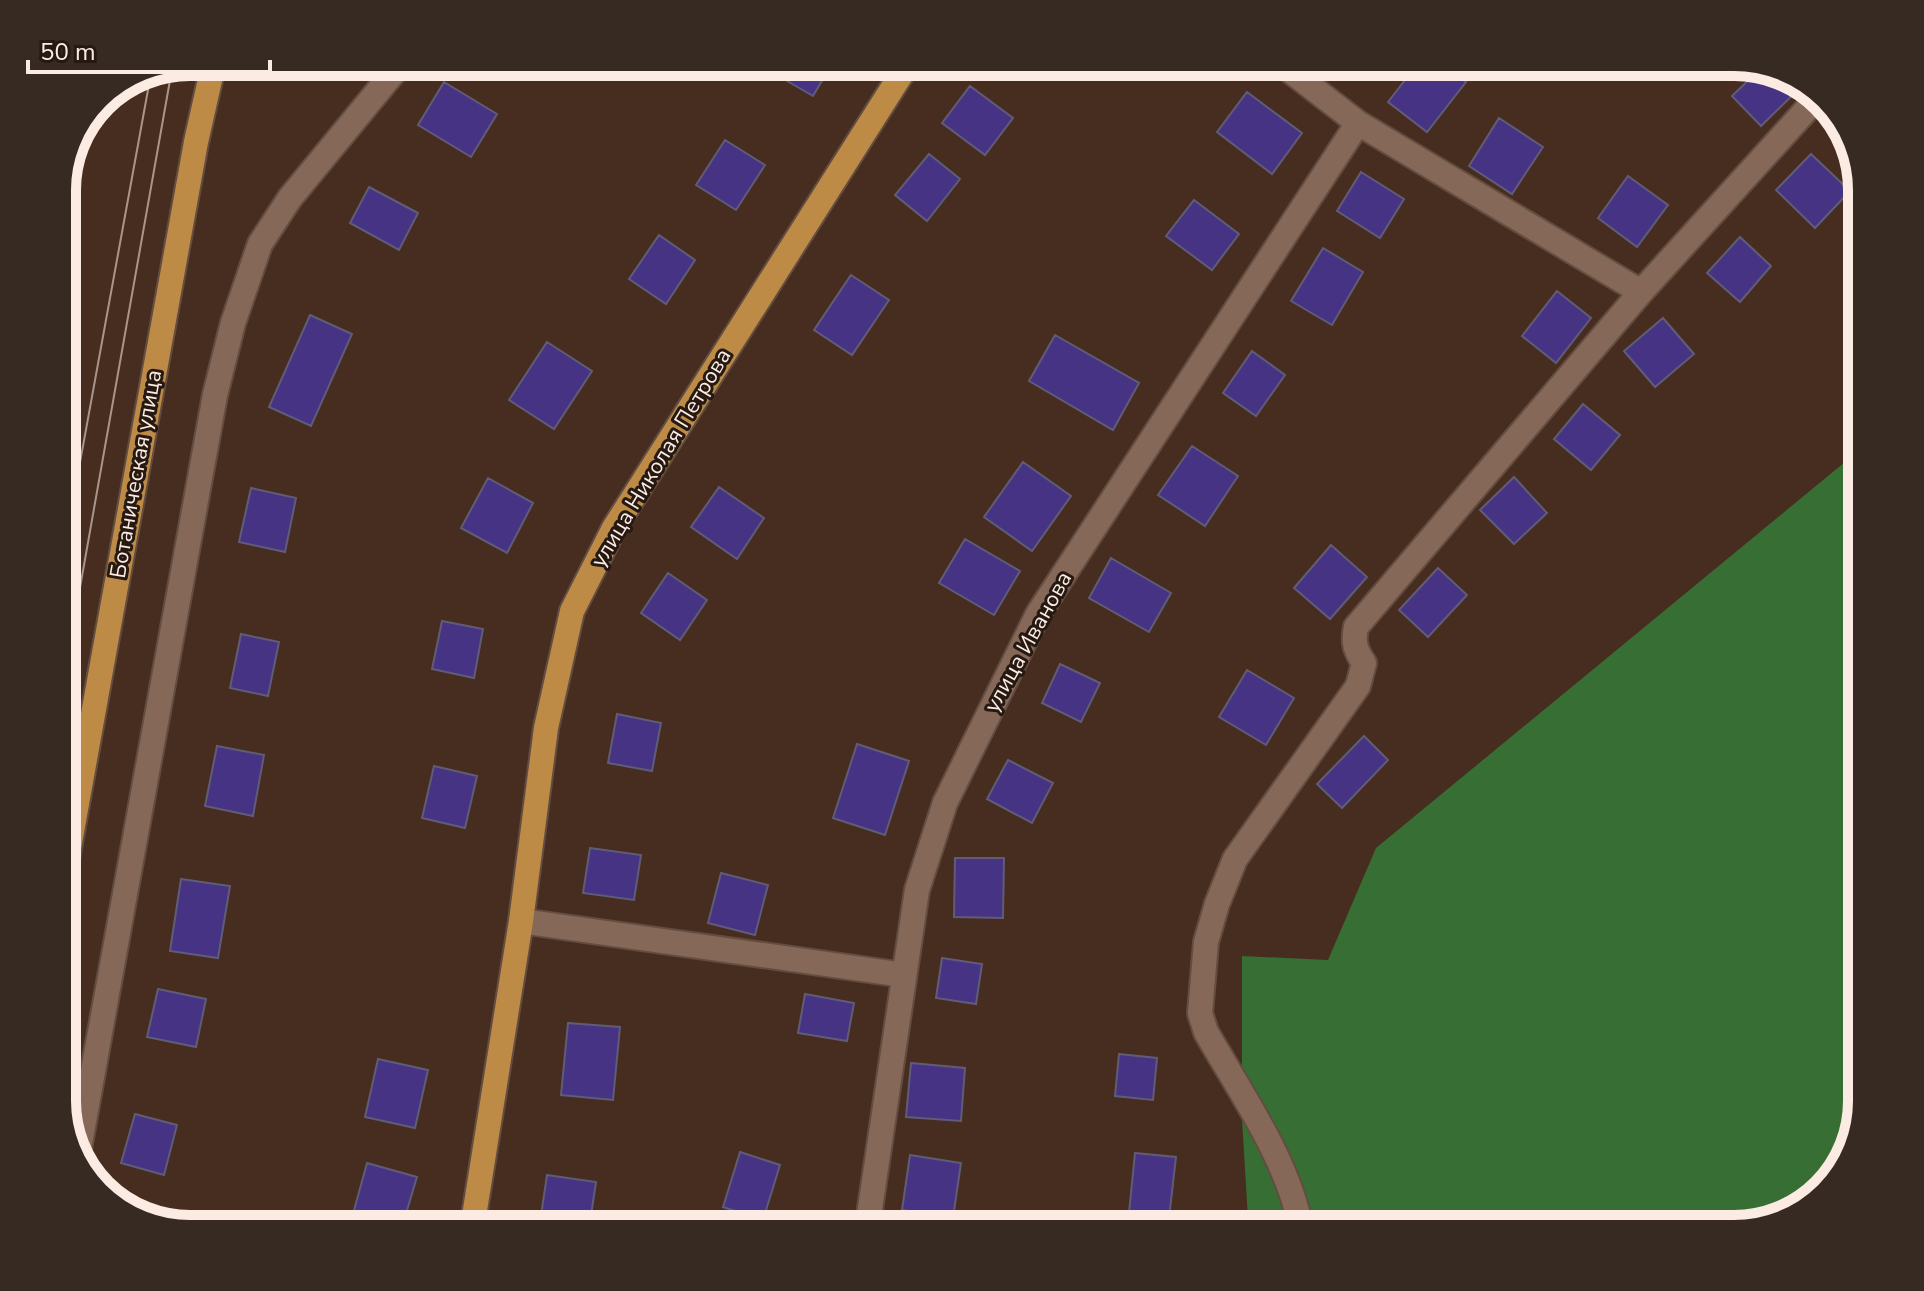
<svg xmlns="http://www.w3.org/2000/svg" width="1924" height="1291" viewBox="0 0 1924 1291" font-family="'Nunito Sans',sans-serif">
<rect width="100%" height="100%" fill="#472d1f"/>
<path fill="#376e33" d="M1862,448V1102L1840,1173L1798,1212L1735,1229H1245L1248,1219L1242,1119V956L1328,960L1376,848Z"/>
<path fill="#473383" stroke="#605c78" stroke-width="2" d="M776,62H833L813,96L770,71Z
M1325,62H1350L1340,74Z
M1419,62H1440L1466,82L1427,132L1388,102Z
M1759,70L1795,81L1801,87L1761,126L1732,96Z
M444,82L497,114L471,157L418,125Z
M970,86L1013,118L985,155L942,123Z
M1247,92L1302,133L1272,174L1217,132Z
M1499,118L1543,147L1512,194L1469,166Z
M725,140L765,165L736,210L696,185Z
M929,154L960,179L927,221L895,195Z
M1811,154L1850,191L1815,228L1776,190Z
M1361,172L1404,199L1380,238L1337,211Z
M1628,176L1668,205L1637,247L1598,218Z
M369,187L418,213L399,250L350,223Z
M1194,200L1239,234L1212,270L1166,236Z
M659,235L695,260L666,304L629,279Z
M1740,237L1771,266L1740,302L1707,273Z
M1323,248L1363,272L1332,325L1291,301Z
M851,275L889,300L852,355L814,330Z
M1557,291L1591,318L1556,363L1522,336Z
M310,315L352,334L311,426L269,407Z
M1663,318L1694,354L1655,387L1624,351Z
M1055,335L1139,383L1113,430L1029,381Z
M547,342L592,371L554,429L509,400Z
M1252,351L1285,375L1256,416L1223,393Z
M1583,404L1620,435L1591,470L1554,439Z
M1192,446L1238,476L1205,526L1158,495Z
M1023,462L1071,496L1032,551L984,517Z
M1514,477L1547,513L1514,544L1480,510Z
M488,478L533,503L507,553L461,528Z
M719,487L764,518L737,559L691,527Z
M251,488L296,498L285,552L239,542Z
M965,539L1020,571L994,615L939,583Z
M1331,545L1367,577L1330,619L1294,588Z
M1111,558L1171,593L1149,632L1089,598Z
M1438,568L1467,595L1428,637L1399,610Z
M668,573L707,600L680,640L641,613Z
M442,621L483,629L474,678L432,669Z
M241,634L279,642L268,696L230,688Z
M1060,664L1100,683L1081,722L1042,703Z
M1247,670L1294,698L1266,745L1219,717Z
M617,714L661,723L652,771L608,763Z
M1364,736L1388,760L1342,808L1317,784Z
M857,744L909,761L885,835L833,818Z
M217,746L264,755L253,816L205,806Z
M1008,760L1053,783L1032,823L987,799Z
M434,766L477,776L465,828L422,818Z
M590,848L641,855L634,900L583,893Z
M955,858H1004L1003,918L954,917Z
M721,873L768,885L755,935L708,923Z
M181,879L230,886L218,958L170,951Z
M942,958L982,964L976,1004L936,998Z
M158,989L206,999L196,1047L147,1037Z
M805,994L854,1003L847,1041L798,1033Z
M568,1023L620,1027L613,1100L561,1095Z
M1119,1054L1157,1058L1153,1100L1115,1096Z
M378,1059L428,1070L415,1128L365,1117Z
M911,1063L965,1068L961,1121L906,1117Z
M135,1114L177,1125L164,1175L121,1163Z
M740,1152L780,1165L763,1220L723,1207Z
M1135,1153L1176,1157L1169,1218L1129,1213Z
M910,1155L961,1163L953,1218L902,1210Z
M367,1163L417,1177L402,1227L353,1214Z
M547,1175L596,1182L589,1229H539Z"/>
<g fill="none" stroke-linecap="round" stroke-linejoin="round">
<g stroke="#634d40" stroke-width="28">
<path id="minor" d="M1279,62L1358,123L1641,292
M521,921L904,975
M77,1160L215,395L233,323L260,244L290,198L402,62
M867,1229L917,890L945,803L1038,614L1358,123
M1301,1229C1289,1161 1240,1092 1206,1032L1200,1013L1206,942L1217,904L1235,859L1358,686L1364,663C1355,650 1353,642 1356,627L1641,292L1818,97"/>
</g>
<g stroke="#634d40" stroke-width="28">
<path id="major" d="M62,887L196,142L214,62
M472,1229L521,921L546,728L572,611L614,528L909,62"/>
</g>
<use href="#minor" stroke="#866858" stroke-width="24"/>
<use href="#major" stroke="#be8b47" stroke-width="24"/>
<path stroke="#aa958a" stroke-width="2" d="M62,561L150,79
M62,689L172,69"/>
</g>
<g text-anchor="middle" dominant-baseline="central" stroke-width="6" stroke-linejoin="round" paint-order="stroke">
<g font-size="22" fill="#fcebe2" stroke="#251912">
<text transform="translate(661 458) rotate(-59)">улица Николая Петрова</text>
<text transform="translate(136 474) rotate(-80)">Ботаническая улица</text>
<text transform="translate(1028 642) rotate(-61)">улица Иванова</text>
</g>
</g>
<path d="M0 0H1924V1291H0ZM190 76H1734A114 114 0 0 1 1848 190V1101A114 114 0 0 1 1734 1215H190A114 114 0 0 1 76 1101V190A114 114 0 0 1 190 76Z" fill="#362a23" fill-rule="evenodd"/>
<path fill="none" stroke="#fcebe2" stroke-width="10" d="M190 76H1734A114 114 0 0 1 1848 190V1101A114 114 0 0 1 1734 1215H190A114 114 0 0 1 76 1101V190A114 114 0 0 1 190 76Z"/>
<path d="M28 60v12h242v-12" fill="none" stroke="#fcebe2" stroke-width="4"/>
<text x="40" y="60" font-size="24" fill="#fcebe2" stroke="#251912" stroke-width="6" paint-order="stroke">50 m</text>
</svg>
